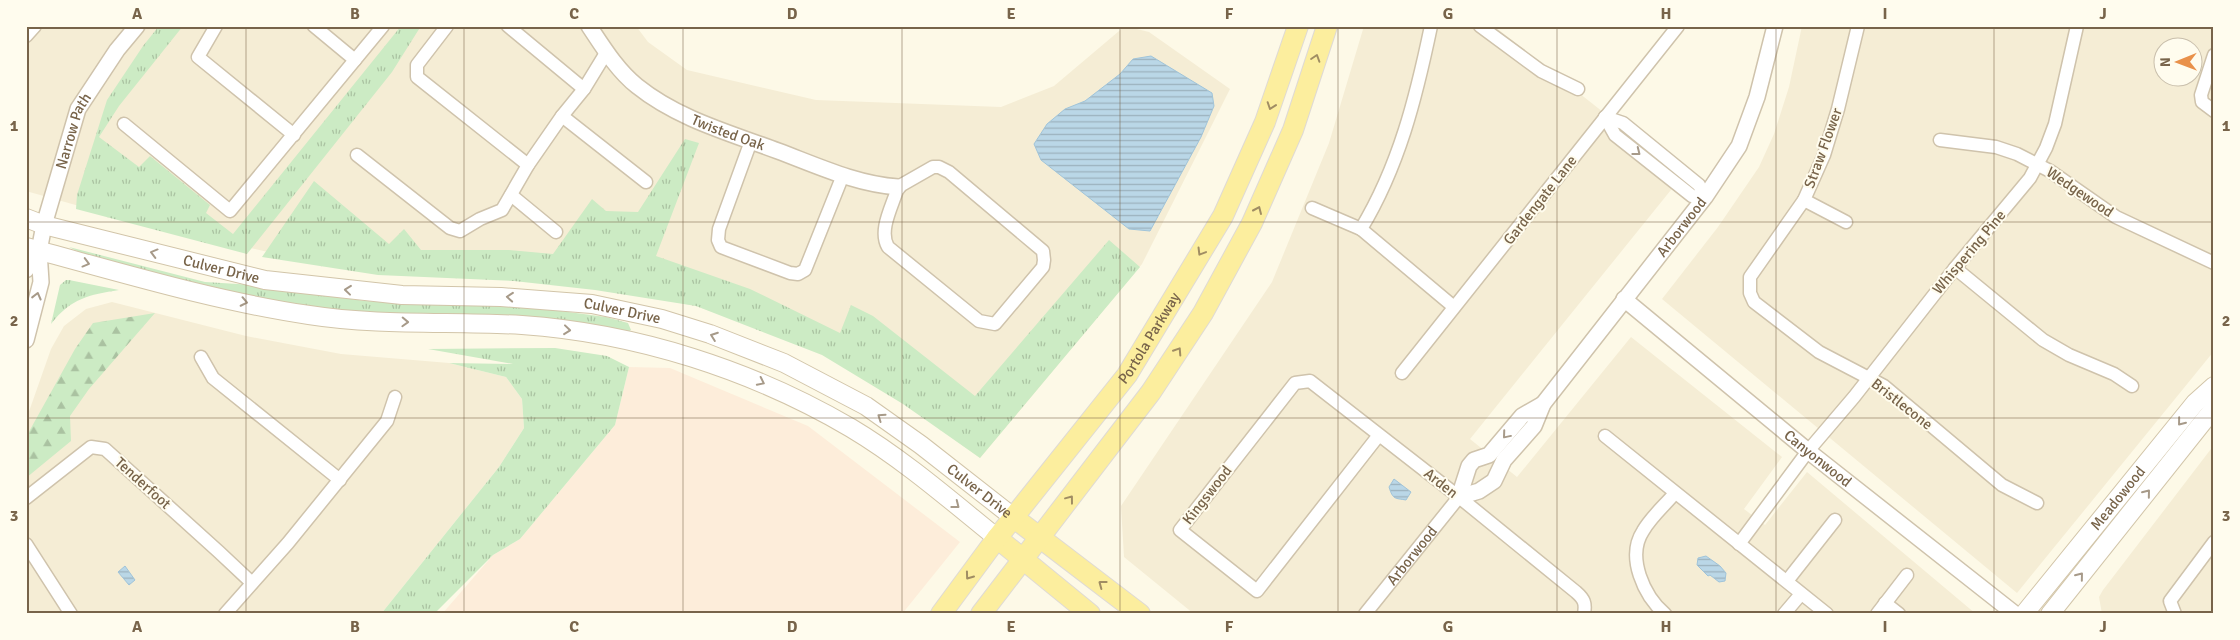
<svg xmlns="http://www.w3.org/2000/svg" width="2240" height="640" viewBox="0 0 2240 640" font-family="Signika,sans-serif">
<defs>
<pattern id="grass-tufts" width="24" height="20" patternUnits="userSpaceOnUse" patternTransform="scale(1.25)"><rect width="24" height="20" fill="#ccebc4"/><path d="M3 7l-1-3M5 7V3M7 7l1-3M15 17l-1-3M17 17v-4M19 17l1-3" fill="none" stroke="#aac2a1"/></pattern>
<pattern id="forest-firs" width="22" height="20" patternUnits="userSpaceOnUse" patternTransform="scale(1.25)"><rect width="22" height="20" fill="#ccebc4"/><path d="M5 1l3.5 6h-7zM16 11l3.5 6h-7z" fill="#aac2a1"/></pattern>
<pattern id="water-rules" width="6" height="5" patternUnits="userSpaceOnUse" patternTransform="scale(1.25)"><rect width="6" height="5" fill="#bad7e7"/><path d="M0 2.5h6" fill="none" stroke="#9cb2bd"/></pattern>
</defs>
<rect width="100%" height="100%" fill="#fdf9e7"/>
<path fill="#f5edd5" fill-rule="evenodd" d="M26,26H636L648,42L687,70L816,100L1001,107L1054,86L1125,26L1149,32L1230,89L1142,264L980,458L840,357L696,306L579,283L302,260L111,215L26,191Z
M1364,26H1494L1683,175L1470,439L1517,477L1631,337L1782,457L1744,509L1765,525L1807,472L1976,614H1194L1124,557L1121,506L1272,282L1329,143Z
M1802,26H2214V351L2017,593L1662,299L1718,227L1759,167L1774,134L1789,87ZM2162,48H2192V78H2162Z
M112,302L246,336L341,354L449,363L506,377L522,399L524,428L499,467L381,614H26V420L51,349L64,326L86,309Z
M2214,445V614H2102L2099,597L2103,590Z"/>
<path fill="#fdedda" d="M629,367L670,368L808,426L960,542L902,614H442L493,555L520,539L615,425Z"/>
<path fill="url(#grass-tufts)" d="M159,26H183L119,106L99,137L139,167L150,156L210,205L206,213L233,234L401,26H421L392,72L247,254L76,209L77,195L107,100L143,46Z
M685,139L699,143L656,256L750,289L840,333L851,305L873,316L975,396L1109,240L1140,267L980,458L903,404L822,355L696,306L595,290L514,281L378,275L262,257L314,181L389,244L404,229L421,250H509L553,254L592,199L606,211L638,212Z
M69,247L205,282L254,285L365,301L523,306L606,317L628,323L631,330L628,332L338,311C278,303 220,289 161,274C130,267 97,262 69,247Z
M66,280H69L119,290C89,295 71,298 51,324L60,285Z
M555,348L607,356L629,367L615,425L520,539L493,555L434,614H381L499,467L524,428L522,399L506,377L449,363L513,364L428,349Z"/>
<path fill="url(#forest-firs)" d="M155,313L89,389L70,416L71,441L26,478V437L75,349L93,323Z"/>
<path fill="url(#water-rules)" stroke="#a0c4d9" d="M1151,56L1212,93L1214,106L1201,137L1150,231L1129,229L1041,160L1034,144L1047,124L1065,109L1085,101L1120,74L1133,59Z
M1394,479L1411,492L1406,500C1395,498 1393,500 1389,487Z
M1706,556L1720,566L1726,573L1725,581L1719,582L1710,575L1708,576L1697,565L1698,558Z
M125,566L135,580L129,585L118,572Z"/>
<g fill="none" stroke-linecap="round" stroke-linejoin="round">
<g stroke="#cfc3ac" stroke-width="15">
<g id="minor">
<path d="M216,26L198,57L294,135"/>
<path d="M314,26L355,60"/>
<path d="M447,26L417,65V77L528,165"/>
<path d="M508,26L584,89"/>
<path d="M1480,26L1541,71L1578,89"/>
<path d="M1858,26L1838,109L1824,155L1804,200L1750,277V293L1754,302L1819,352L1884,386L2002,485L2037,503"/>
<path d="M26,36L35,26"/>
<path d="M2214,55L2201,95L2202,102L2214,111"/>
<path d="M562,116L646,182"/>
<path d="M1605,117L1615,135L1692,196L1705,197"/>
<path d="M1605,117L1623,123L1699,185L1705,197"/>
<path d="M124,124L230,211L383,26"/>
<path d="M1940,140L1996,147L2017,154L2050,171L2116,217L2214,263"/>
<path d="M751,141L719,229L718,240L721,247L790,273L798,274L805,270L843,175"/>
<path d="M357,155L450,228L460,231L480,219L502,210L528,165L562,116L584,89L606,53"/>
<path d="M933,167H939L949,172L1043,251L1044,260L1043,267L995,324L979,321L888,247C878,230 893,205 898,187Z"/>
<path d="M511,195L556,232"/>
<path d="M1804,200L1846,222"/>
<path d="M1312,208L1361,229L1454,307"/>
<path d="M1361,229C1399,166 1416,98 1431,26"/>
<path d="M1955,268L2043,340L2069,355L2114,374L2132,386"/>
<path d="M201,357L213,378L340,480"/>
<path d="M1402,373L1678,26"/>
<path d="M1379,435L1257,591L1180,530L1295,383L1310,381L1459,497L1576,592C1584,599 1586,603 1584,614"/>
<path d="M1605,436L1827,614"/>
<path d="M26,498L91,447L105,449L219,552L252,583"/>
<path d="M26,544L71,614"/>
<path d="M1739,544L1808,451L1854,397L1955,268L2030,178L2046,148L2055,124L2077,26"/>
<path d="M1787,581L1835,520"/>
<path d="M1885,603L1899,614"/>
<path d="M225,614L288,543L387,421L395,397"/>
<path id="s1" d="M1365,614L1459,497"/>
<path d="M1665,614C1644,596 1626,557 1643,531C1651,517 1665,505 1675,493"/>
<path d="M1784,614L1801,594"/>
<path d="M1877,614L1907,575"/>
<path d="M2175,614L2170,601L2214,542"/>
</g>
</g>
<g stroke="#cfc3ac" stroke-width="18">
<g id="tertiary">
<path id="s2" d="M589,26C603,47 617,70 637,86C678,119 730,133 778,151C818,166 856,184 898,187"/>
<path d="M26,270L39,251"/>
<path id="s3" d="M1624,299L1808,451L2015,614"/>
<path id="s4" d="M26,340L41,282L39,251L44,225L78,109L117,50L137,26"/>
<path id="s5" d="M1459,497L1479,491L1494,481L1504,460L1534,426L1543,404L1705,197L1739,146L1757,97L1775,26"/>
<path d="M1459,497L1469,466L1474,460L1489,455L1522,416L1543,404"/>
</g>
</g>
<g stroke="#d2c5a9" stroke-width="20">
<g id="secondary">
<path id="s6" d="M26,218L44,225L265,280L402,295L501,297L592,304L662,319L710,334L784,363L866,406L921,445L1013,517"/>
<path d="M26,247C119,272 214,301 309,315C379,326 451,321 522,325C637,333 752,370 851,428C903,459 950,500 997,538"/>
<path id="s7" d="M2024,614L2195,403L2214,386"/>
<path d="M2050,614L2214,408"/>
</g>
</g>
<g stroke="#dfdad4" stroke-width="22">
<g id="primary">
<path d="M1013,517L1140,614"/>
<path d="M997,538L1090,614"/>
<path id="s8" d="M941,614L997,538L1127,375L1223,216L1265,122L1298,26"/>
<path d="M981,614L1151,392L1203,313L1252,223L1293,130L1327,26"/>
</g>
</g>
<use href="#minor" stroke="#fff" stroke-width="12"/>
<use href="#tertiary" stroke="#fff" stroke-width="15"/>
<use href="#secondary" stroke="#fff" stroke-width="18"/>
<use href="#primary" stroke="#fcee9e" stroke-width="20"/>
</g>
<defs><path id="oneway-chevron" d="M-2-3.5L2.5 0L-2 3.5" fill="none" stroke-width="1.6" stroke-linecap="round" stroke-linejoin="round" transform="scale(1.25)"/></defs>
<g stroke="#a08d63">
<use href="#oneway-chevron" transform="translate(1316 58) rotate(-72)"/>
<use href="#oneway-chevron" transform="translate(1271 106) rotate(109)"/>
<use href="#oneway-chevron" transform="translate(1258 210) rotate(-66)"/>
<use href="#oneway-chevron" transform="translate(1201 252) rotate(121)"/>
<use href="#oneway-chevron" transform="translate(1178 351) rotate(-57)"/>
<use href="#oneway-chevron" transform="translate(1070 499) rotate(-53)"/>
<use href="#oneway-chevron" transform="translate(969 576) rotate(126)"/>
<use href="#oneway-chevron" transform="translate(1102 584) rotate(-143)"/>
</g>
<g stroke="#a79a89">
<use href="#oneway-chevron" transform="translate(1637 152) rotate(38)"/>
<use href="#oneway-chevron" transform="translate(154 253) rotate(-165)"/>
<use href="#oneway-chevron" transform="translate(86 263) rotate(15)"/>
<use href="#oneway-chevron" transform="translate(348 290) rotate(-174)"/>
<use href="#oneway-chevron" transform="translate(37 296) rotate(-76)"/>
<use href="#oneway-chevron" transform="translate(510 297) rotate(-175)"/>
<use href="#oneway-chevron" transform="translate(244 302) rotate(12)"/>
<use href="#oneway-chevron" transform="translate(405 322) rotate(2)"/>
<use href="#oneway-chevron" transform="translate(567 330) rotate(6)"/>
<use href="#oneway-chevron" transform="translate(714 336) rotate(-160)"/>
<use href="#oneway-chevron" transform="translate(761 382) rotate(26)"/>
<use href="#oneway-chevron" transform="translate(881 417) rotate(-145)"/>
<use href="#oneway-chevron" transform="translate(2181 422) rotate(129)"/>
<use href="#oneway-chevron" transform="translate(1506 435) rotate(130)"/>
<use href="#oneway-chevron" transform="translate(2147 493) rotate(-51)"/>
<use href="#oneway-chevron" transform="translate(956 505) rotate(38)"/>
<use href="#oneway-chevron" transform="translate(2080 576) rotate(-51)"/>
</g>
<path fill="none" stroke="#78644a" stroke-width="1" stroke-opacity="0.55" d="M246,26V614M464,26V614M683,26V614M902,26V614M1120,26V614M1338,26V614M1557,26V614M1776,26V614M1994,26V614M26,222H2214M26,418H2214"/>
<g text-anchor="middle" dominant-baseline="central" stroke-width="4" stroke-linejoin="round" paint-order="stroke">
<g font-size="15" fill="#78644a" stroke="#fffcee">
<text stroke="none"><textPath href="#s4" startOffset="216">Narrow Path</textPath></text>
<text stroke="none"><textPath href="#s2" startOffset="180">Twisted Oak</textPath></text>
<text transform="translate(1823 148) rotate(-70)">Straw Flower</text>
<text transform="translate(2080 192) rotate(34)">Wedgewood</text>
<text transform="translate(1540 200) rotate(-52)">Gardengate Lane</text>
<text stroke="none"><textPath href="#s5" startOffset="356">Arborwood</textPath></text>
<text transform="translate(1969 252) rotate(-50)">Whispering Pine</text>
<text stroke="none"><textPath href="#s6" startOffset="202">Culver Drive</textPath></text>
<text stroke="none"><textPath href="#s6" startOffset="606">Culver Drive</textPath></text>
<text stroke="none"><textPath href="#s8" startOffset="346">Portola Parkway</textPath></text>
<text transform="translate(1902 404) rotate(38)">Bristlecone</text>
<text stroke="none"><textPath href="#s3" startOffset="251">Canyonwood</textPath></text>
<text transform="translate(143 483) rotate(42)">Tenderfoot</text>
<text transform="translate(1441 483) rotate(38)">Arden</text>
<text stroke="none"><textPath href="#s6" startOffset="1011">Culver Drive</textPath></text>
<text transform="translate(1207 495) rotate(-52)">Kingswood</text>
<text stroke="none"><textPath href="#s7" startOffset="149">Meadowood</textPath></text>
<text stroke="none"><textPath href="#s1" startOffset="75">Arborwood</textPath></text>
</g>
</g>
<rect width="2240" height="640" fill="none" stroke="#fffcee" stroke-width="55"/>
<g transform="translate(2178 62) rotate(269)"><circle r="24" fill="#fffcee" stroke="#c9bfac"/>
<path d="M0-4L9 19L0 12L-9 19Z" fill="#e9914a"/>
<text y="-8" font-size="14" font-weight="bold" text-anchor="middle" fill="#78644a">N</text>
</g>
<rect x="28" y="28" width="2184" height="584" fill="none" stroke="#78644a" stroke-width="2"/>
<g font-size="16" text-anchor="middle" font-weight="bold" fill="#78644a">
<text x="137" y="19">A</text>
<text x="355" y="19">B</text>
<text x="574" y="19">C</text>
<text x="792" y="19">D</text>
<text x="1011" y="19">E</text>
<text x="1229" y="19">F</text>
<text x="1448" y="19">G</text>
<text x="1666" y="19">H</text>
<text x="1885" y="19">I</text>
<text x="2103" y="19">J</text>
<text x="14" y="131">1</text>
<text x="2226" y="131">1</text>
<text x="14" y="326">2</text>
<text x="2226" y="326">2</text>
<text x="14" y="521">3</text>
<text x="2226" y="521">3</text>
<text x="137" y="632">A</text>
<text x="355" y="632">B</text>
<text x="574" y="632">C</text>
<text x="792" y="632">D</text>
<text x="1011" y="632">E</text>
<text x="1229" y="632">F</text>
<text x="1448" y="632">G</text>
<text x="1666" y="632">H</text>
<text x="1885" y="632">I</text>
<text x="2103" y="632">J</text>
</g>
</svg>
